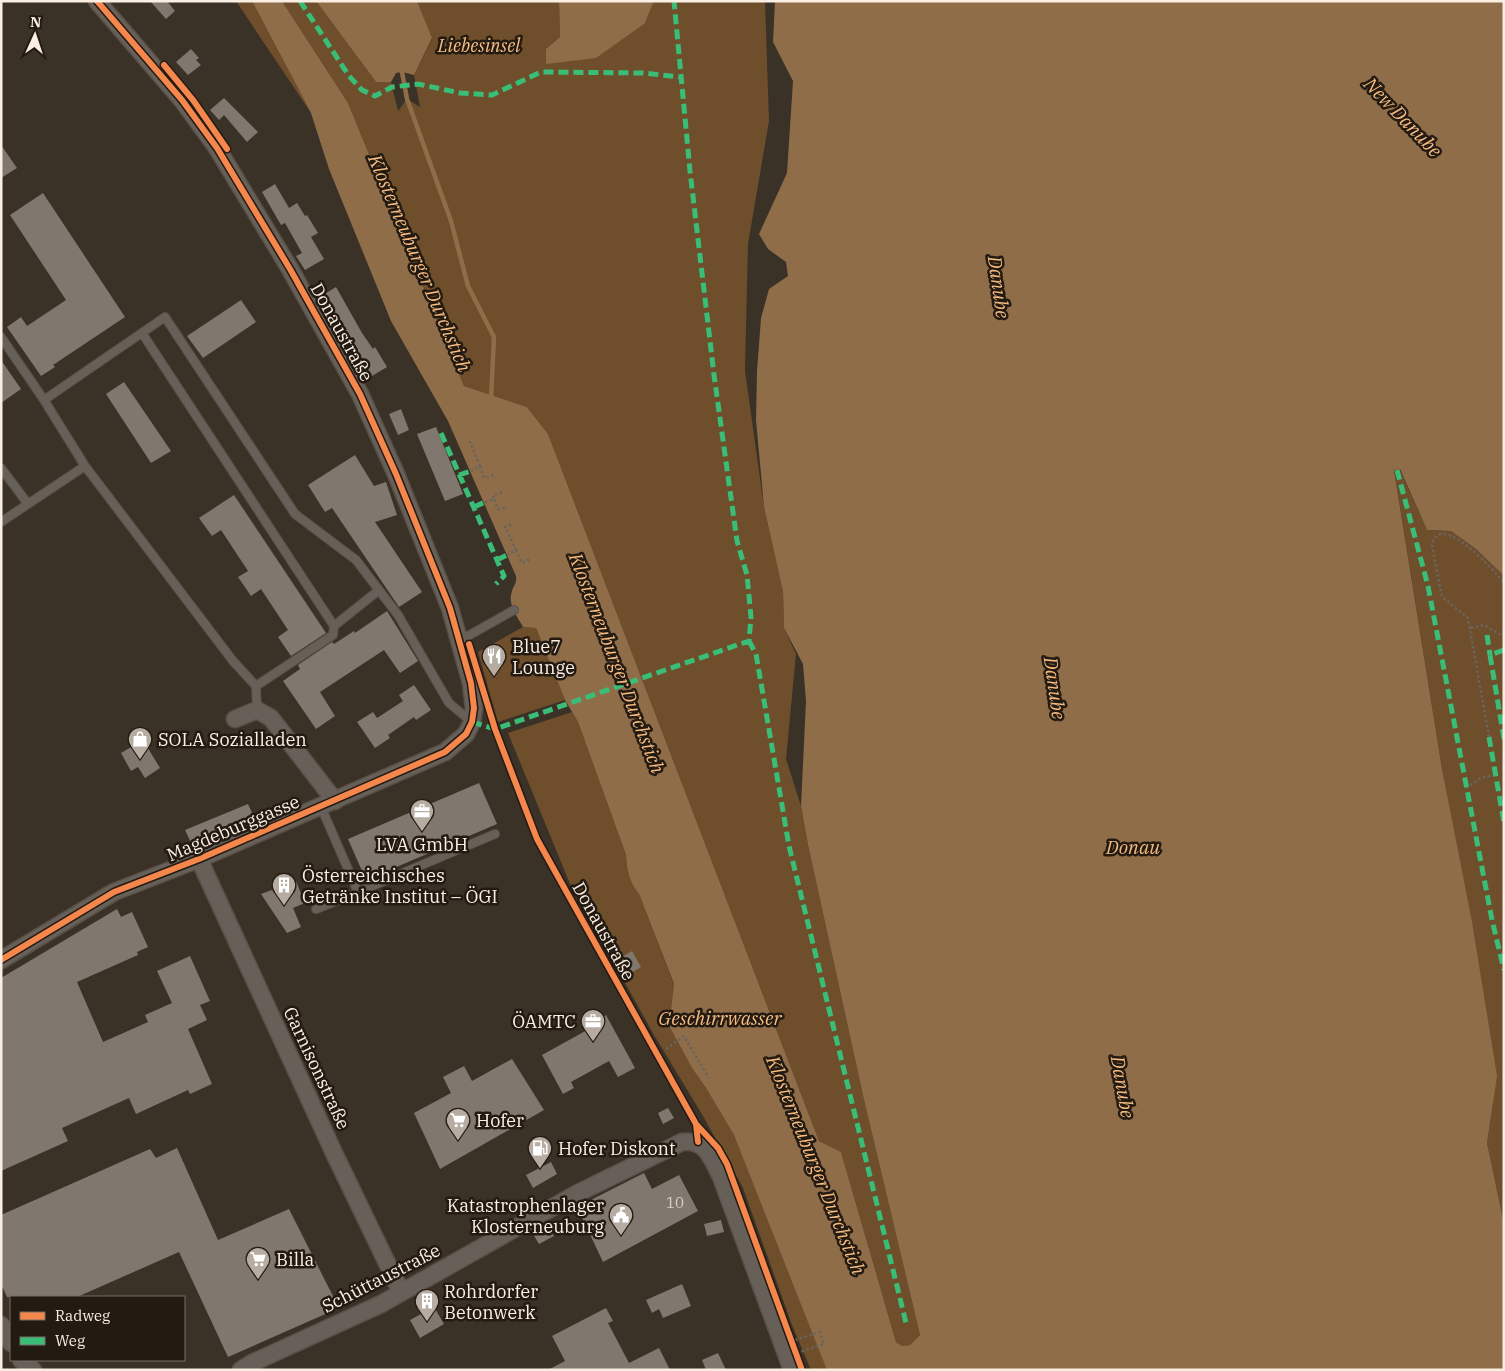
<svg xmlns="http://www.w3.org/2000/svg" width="1505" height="1371" viewBox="0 0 1505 1371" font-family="'IBM Plex Serif',serif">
<rect width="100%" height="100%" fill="#3a3127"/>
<path fill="#6f4e2c" d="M236,1H252L311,113Z
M282,1H316L376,82H391L398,111L407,99L420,107L414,75L432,39L417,1H559L560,37L546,49L645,23L654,1H765L769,121L748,244L745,371L764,507L783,592L784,628L796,654L786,759L801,806L808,845L864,1100L920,1335L910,1345L902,1346L896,1342L841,1152L819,1141L548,434L527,407L464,386L348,103Z
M1399,468L1427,530L1451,531L1476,549L1504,576V1224L1487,1143L1493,1102L1485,1004L1442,769L1394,469Z
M523,627L536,628L565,700L498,722L478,652Z
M572,712L578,722L626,855C627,871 629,882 639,894L674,985L669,1026L692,1068L706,1088L734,1135L831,1370H811L792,1325L743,1188L703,1116L654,1035L570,884L508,733Z"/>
<path fill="#906d49" d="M252,1H282L348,103L464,386L527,407L548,434L819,1141L841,1152L896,1342L902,1346L910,1345L920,1335L864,1100L808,845L801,806L806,701L803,664L784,628L783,592L764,507L756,420L757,371L761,318L769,289L788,276L786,262L768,249L759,234L787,173L793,81L773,42L775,1H1504V576L1476,549L1451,531L1427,530L1400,469L1394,470L1442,769L1472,922L1497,1076L1487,1143L1504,1224V1370H827L734,1135L706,1088L692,1068L669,1026L674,984L639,894C629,882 627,871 626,855L578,722L565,700L536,628L523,627C517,616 507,604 512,591C514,585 517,583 516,576L448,421L391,321L329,169L311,113Z
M316,1H417L432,38L414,75L402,72L396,73L391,82H376Z
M559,1H654L645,23L596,58L546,64V49L560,37Z"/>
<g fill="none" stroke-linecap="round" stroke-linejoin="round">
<path stroke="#906d49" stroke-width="4.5" d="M402,72L407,99L451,221L468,286L494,337L491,399"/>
</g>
<path fill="#80776f" d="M150,1H167L175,11L166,19Z
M191,49L199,58L196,60L201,65L188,75L176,62Z
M224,98L258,132L247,142L224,115L219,120L210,110Z
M1,145L17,168L1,178Z
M275,184L289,208L297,203L305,216L307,215L318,233L311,237L324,259L305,270L296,256L302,253L285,223L281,225L262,192Z
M43,193L125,317L53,365L55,367L41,376L7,327L21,317L27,326L66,300L10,215Z
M336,287L362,333L373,349L375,347L387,367L372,376L323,295Z
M241,300L256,322L203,358L187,336Z
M1,360L21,389L1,403Z
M124,382L171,451L151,463L106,394Z
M401,409L409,430L398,435L389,414Z
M436,427L463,494L445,501L417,434Z
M355,455L374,486L386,482L397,515L375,522L422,592L399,607L332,508L325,512L308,485Z
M234,495L326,633L291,656L278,637L288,630L261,589L251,596L238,577L248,571L221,530L212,536L199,518Z
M387,611L418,661L400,673L384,650L320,692L335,716L316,729L283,681L300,669L298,665L332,642L334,644L354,631L355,633Z
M414,685L431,710L416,720L414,717L388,735L390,738L375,748L357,722L373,712L377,718L403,701L399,695Z
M143,740L160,768L145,778L138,767L131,771L121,753Z
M479,783L497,824L366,880L348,839Z
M248,804L254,817L191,843L185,830Z
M296,881L305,903L293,908L301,927L287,933L261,894Z
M117,909L121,917L132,912L148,947L137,952L138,955L77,982L103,1042L148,1022L145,1015L172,1003L157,971L190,956L210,1001L200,1005L207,1020L188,1029L212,1084L190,1094L188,1090L136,1114L129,1098L62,1128L68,1141L1,1171V978Z
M632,951L641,967L628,975L619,959Z
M606,1015L635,1068L618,1077L609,1061L571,1082L574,1088L563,1094L542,1055L589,1029L588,1025Z
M512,1059L544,1110L440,1169L414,1113L451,1093L443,1077L464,1066L472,1081Z
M668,1108L674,1118L663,1124L658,1113Z
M177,1148L218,1240L289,1209L339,1308L228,1357L179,1252L77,1297H7L1,1284V1215L150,1149L156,1158Z
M551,1162L557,1174L533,1188L526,1175Z
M644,1173L652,1189L679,1175L698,1211L603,1262L577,1207Z
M721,1220L724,1232L707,1236L704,1224Z
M548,1226L554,1236L539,1244L533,1234Z
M682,1284L691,1306L663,1318L659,1309L652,1313L646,1300Z
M434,1307L444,1324L420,1338L410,1320Z
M606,1308L613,1321L608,1323L629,1363L659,1348L670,1370H548L565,1361L552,1336Z
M718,1353L726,1370H706L702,1360Z"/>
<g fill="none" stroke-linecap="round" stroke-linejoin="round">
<g stroke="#585047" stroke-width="10">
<path id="lane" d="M142,333L334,626L379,590
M1,337L44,400L85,466L233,661L256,686L257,710
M44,400L165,317L295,514L356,560L398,615L449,703L472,722
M1,468L28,504
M1,522L85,466
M459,641L514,610
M256,686L333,635L334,626
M358,892L495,834
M316,909L358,892L321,807"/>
</g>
<g stroke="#585047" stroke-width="19">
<path id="street" d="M235,719L257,710L271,718L335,801
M199,859L334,1153L401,1292
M1,960L114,892L199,859L445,752L466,734L472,722L474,708L471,683L450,608L396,474L360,394L290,269L217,148L182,100L97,1
M1,1325L11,1343
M21,1360L33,1370
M241,1370L252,1363L381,1304L578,1193L682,1142C706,1139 711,1158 721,1177L792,1370"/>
</g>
<path stroke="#6a645d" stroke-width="2.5" stroke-dasharray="2.5 2.5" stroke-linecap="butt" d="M480,466L484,478L494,475
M471,471L480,466L470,442L473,440
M494,498L493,495L503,492
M485,502L494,499L498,509L508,507
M516,550L522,563L531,559
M507,555L516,550L505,527L513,523
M1471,628L1484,625L1504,637
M1489,737L1468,618L1442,597L1432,545C1439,509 1495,571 1504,583
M1466,788L1481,778L1495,775
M666,1049L684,1036L709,1078
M795,1340L820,1332L824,1344L800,1352"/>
<use href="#lane" stroke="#676059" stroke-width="8"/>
<use href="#street" stroke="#676059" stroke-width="16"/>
<path stroke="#3abd76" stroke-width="5" stroke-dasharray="10 5" stroke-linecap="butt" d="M300,1L349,76L362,90L375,96L392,87L418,84L460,93L492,95L541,72L643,73L681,77
M441,433L504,576L496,584
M1397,470L1428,586L1492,920L1504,970
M459,475L471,471
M474,507L485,502
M497,560L507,555
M1487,635L1490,655
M749,641L756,654L789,846L907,1327
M1504,650L1490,655L1504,739
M472,722L495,729L749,641L751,617L747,575L737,541L714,375L690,171L674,1
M1489,737L1504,823"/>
<g stroke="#231a12" stroke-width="9">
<path id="cycleway" d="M164,65L193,100L227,149
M469,644L495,729L537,839L696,1124L698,1142
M1,960L114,892L199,859L445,752L466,734L472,722L474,708L471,683L450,608L396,474L360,394L290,269L217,148L182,100L97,1
M696,1124L718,1148L727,1164L802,1370"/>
</g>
<use href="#cycleway" stroke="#f5874c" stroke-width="6"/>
</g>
<defs>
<g id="restaurant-pin" transform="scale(1.25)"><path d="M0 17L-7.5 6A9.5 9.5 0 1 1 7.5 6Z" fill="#b7aca2" stroke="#231a12"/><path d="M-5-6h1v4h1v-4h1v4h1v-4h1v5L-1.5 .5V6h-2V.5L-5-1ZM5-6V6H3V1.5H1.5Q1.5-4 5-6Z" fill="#fff"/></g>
<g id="shop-pin" transform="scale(1.25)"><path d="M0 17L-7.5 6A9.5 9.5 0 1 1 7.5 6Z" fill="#b7aca2" stroke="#231a12"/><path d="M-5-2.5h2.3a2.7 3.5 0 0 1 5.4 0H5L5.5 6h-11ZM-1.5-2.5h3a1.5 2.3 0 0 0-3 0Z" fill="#fff"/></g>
<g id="office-pin" transform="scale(1.25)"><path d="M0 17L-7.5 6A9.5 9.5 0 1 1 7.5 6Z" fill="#b7aca2" stroke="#231a12"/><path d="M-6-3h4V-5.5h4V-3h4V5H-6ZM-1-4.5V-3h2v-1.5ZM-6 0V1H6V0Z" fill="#fff"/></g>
<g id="building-pin" transform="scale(1.25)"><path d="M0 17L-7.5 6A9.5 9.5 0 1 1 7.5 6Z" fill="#b7aca2" stroke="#231a12"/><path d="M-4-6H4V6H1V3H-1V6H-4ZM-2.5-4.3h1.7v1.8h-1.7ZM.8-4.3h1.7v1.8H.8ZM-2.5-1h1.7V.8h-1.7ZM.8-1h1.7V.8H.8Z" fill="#fff"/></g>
<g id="supermarket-pin" transform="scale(1.25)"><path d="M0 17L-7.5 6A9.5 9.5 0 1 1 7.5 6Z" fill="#b7aca2" stroke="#231a12"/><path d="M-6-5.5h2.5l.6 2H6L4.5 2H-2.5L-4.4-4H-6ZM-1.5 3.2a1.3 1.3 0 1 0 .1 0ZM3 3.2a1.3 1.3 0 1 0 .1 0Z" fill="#fff"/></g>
<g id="fuel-pin" transform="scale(1.25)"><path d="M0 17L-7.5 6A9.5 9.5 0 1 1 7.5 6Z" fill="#b7aca2" stroke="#231a12"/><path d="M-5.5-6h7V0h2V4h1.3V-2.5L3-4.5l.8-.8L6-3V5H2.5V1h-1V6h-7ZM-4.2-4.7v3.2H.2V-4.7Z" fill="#fff"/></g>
<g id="civic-pin" transform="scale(1.25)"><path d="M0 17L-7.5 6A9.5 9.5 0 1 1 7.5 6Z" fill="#b7aca2" stroke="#231a12"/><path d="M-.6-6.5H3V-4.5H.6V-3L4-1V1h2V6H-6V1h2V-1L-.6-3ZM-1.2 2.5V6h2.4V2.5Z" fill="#fff"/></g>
</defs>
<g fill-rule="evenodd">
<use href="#restaurant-pin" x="494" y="656"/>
<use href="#shop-pin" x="140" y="739"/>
<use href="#office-pin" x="422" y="811"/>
<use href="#building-pin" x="284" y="885"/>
<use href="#office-pin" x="593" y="1021"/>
<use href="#supermarket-pin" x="458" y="1120"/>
<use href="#fuel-pin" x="540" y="1148"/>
<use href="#civic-pin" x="621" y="1215"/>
<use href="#supermarket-pin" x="258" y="1259"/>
<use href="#building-pin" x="427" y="1301"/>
</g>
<g text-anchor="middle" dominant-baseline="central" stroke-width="5" stroke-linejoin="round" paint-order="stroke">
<g font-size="15" fill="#dcd1c7">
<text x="675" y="1202">10</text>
</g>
<g font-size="18" font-style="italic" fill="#f9be82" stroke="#231a12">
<text x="479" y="45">Liebesinsel</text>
</g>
<g font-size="18" fill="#fbefe4" stroke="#231a12">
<text transform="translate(342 332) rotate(61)">Donaustraße</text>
<text transform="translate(233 828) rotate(-23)">Magdeburggasse</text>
<text transform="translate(604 931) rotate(61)">Donaustraße</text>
<text transform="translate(317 1068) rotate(65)">Garnisonstraße</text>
<text transform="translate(381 1278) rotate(-27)">Schüttaustraße</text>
</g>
<g font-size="18" fill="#fbefe4" stroke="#231a12" text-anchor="start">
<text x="512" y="646">Blue7<tspan x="512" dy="21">Lounge</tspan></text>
<text x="158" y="739">SOLA Sozialladen</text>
<text x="422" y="844" text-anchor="middle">LVA GmbH</text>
<text x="302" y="875">Österreichisches<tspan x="302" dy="21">Getränke Institut – ÖGI</tspan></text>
<text x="576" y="1021" text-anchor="end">ÖAMTC</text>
<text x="476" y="1120">Hofer</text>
<text x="558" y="1148">Hofer Diskont</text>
<text x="604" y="1205" text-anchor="end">Katastrophenlager<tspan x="604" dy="21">Klosterneuburg</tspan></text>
<text x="276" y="1259">Billa</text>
<text x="444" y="1291">Rohrdorfer<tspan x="444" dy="21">Betonwerk</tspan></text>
</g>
<g font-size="19" font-style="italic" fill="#f6bb7f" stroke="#231a12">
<text transform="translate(1403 117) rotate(46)">New Danube</text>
<text transform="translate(420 263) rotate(67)">Klosterneuburger Durchstich</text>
<text transform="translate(999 287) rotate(82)">Danube</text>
<text transform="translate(617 663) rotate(69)">Klosterneuburger Durchstich</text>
<text transform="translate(1055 688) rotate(82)">Danube</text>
<text x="1133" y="847">Donau</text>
<text x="720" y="1018">Geschirrwasser</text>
<text transform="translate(1123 1087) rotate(80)">Danube</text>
<text transform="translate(816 1165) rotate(68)">Klosterneuburger Durchstich</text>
</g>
</g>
<rect width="1505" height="1371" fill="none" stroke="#fbefe4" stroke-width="5"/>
<rect x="10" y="1296" width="175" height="65" fill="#231a12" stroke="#796f66"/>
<rect x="20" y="1312" width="25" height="8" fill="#f5874c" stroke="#796f66"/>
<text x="55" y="1321" font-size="15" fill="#fbefe4">Radweg</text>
<rect x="20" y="1337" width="25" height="8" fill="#3abd76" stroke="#796f66"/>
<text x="55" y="1346" font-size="15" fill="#fbefe4">Weg</text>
<g transform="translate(35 35) rotate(3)" stroke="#231a12" stroke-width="4" paint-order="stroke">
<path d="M0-4L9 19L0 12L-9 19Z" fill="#fbefe4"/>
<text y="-8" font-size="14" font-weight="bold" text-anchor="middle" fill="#fbefe4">N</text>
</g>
</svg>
